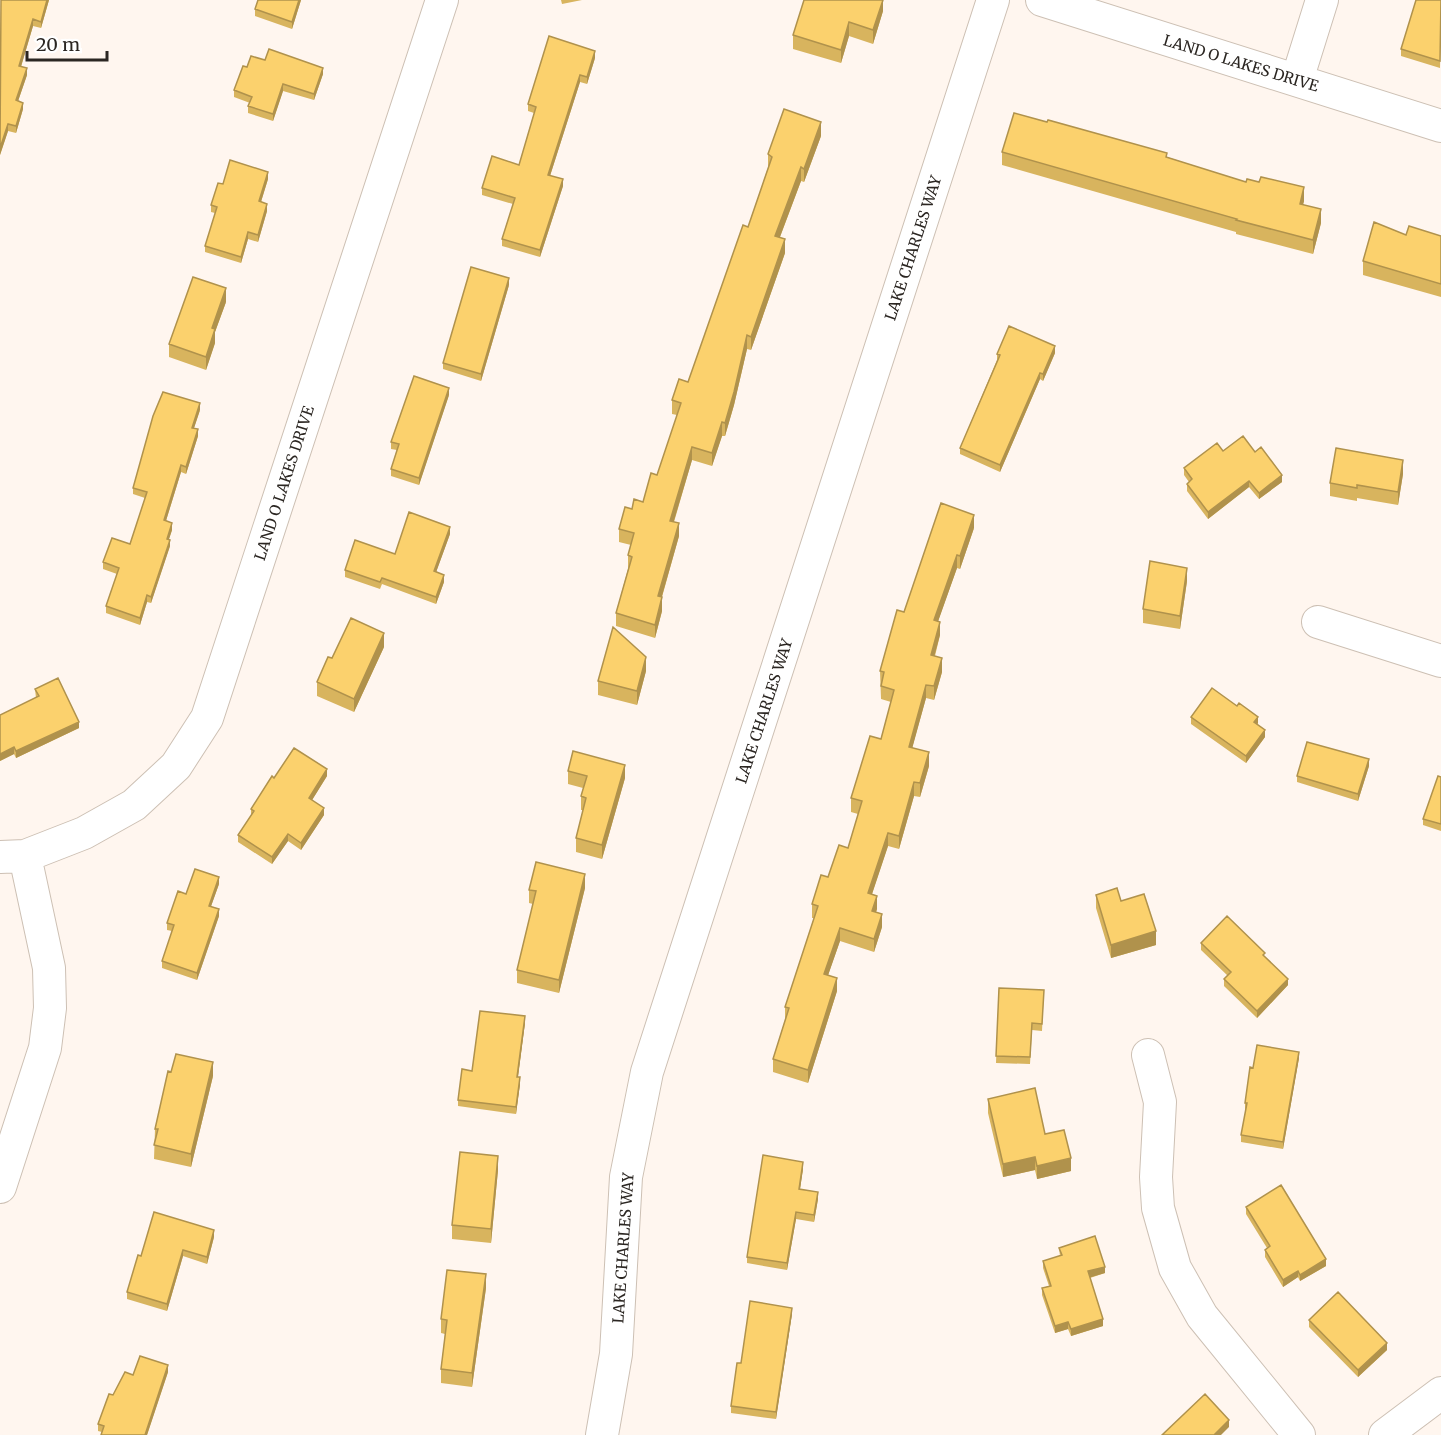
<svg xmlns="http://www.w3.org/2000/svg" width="1441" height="1435" viewBox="0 0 1441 1435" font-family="Merriweather,serif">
<rect width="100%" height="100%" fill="#fff6ef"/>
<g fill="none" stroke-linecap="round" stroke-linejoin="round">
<g stroke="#cdc0b4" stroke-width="34">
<path id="minor" d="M1042,0L1441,126
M1297,80L1322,0
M1318,622L1441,661
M0,857L25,856L84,833L134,805L176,766L207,718L442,0
M1148,1055L1160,1102L1156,1177L1158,1208L1175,1268L1202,1316L1299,1435
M0,1187L45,1048L50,1008L49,968L25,856
M602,1435L616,1354L626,1177L647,1072L993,0
M1385,1435L1441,1393"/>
</g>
<use href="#minor" stroke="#fff" stroke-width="32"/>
</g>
<path fill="#d8b45e" d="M1,0H49L41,28L33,26L21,67L27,75L18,101L23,109L16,133L8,131L0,155Z
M258,0H301L292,29L255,16V9Z
M561,0H582L562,4Z
M883,0V11L873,44L849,36L841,63L793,49V35Z
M1441,0L1440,68L1401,56V49Z
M595,58L587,84L580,82L550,176L563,186L540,257L502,246V239L513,204L482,195V188L519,165L534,113L528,111V104Z
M265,60L323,74L314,100L283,91L273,121L248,113V106L250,103L234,97V90L247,67Z
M821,136L804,182L801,181L780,237L785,253L751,350L747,349L734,405L725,436H722L712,466L692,460L674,522L679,536L662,597V611L655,638L616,626V613L628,569V555L631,545L619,542V529L632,509L643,502L657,475L677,415L672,414V400L688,382L748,227L768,168V154Z
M1002,152L1167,157L1304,201L1303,204L1321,223L1313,254L1236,234V232L1002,165Z
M268,179L261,202L267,211L258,242L248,239L241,263L205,252V246L215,213L211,212V205L223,184Z
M1406,235L1441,236V297L1363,275V261Z
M509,285L481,381L443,369V363Z
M226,302L215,332V343L206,370L169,357V344Z
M1055,353L1043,381L1040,379L1000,472L960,454V448L997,360V354Z
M449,395L419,485L391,476V469L397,450L391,449V442Z
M200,410L194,428L198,436L186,474L181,472L166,521L172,530L169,539L170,546L151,603L147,602L140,625L106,613V606L117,574L103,569V562L130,544L145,498L133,494V488Z
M1223,451L1255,452L1282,482L1259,499L1249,487L1208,519L1187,491V484L1189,482L1184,475V468Z
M1403,474L1398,505L1357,498V501L1330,496V483Z
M974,528L960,569L957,568L938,621L940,635L935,656L942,672L934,700L926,698L912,748L929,766L920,797L914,796L899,849L888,846L872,894L877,909L876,912L882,927L874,952L840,941L828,975L837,991L808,1083L773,1072V1059L785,1020V1007L814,918H812V904L828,877L848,848L858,814L851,812V798L881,739L891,702L881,699L880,671L904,612Z
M450,534L436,572L444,582L436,604L382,584L380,589L345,577V570L395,554Z
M1187,581L1180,629L1143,623V609Z
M384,647L354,712L317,696V682L332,658Z
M646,671L637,705L598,695V681Z
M35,689L79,728L16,758L14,754L0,761V715L36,698Z
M1191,717L1258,723L1257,725L1265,737L1246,763L1191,724Z
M1369,766L1358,801L1297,782V776Z
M568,771L625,778L602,859L576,852V838L583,810H581V796L583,788L568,784Z
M327,776L312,800L324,815L301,850L288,841L272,864L238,842V835L251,816V809L274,778Z
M1441,777V831L1423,825V819Z
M219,884L211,906L219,916L197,980L162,968V961L172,931L167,930V923L186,894Z
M585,888L559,993L517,983V970L533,904L529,903V890Z
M1096,895L1121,901L1156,945L1111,958L1096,908Z
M1201,943L1265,957L1288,985L1257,1018L1224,986V979L1228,976L1201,950Z
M999,988L1044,990L1042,1031L1032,1030L1030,1064L996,1063Z
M525,1023L518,1077L520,1084L516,1114L458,1106V1100L472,1071Z
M1299,1058L1283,1149L1241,1142V1135L1246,1110L1245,1109V1103L1253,1068Z
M213,1076L191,1167L154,1159L155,1129Z
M988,1099L1071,1171L1037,1179L1035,1170L1003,1177L988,1113Z
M803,1169L800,1189L818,1199L814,1222L796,1219L787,1270L747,1263V1257Z
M498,1170L491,1243L452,1239V1225Z
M1246,1207L1326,1266L1300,1281L1298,1277L1283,1287L1265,1257V1250L1267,1248L1246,1214Z
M214,1237L207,1264L183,1256L167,1311L127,1299V1292L141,1256Z
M1059,1248L1105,1273L1090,1278L1103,1326L1071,1336L1068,1329L1055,1333L1042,1295V1288L1049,1286L1043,1268V1261L1060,1256Z
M486,1288L472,1387L441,1383V1369L445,1334L441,1333V1319Z
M792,1314L776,1419L731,1413V1406L741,1363Z
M1309,1320L1387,1350L1358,1377L1309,1327Z
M168,1372L147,1435H101L102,1432L98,1431V1424L113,1395L133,1375Z"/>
<path fill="#b0924c" d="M47,0H49L41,28V22Z
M299,0H301L292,29V22Z
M883,0V11L873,44V30Z
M33,19V26L19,73V66Z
M849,22V36L841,63V50Z
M595,51V58L587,84V77Z
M27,68V75L16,107V100Z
M323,68V74L314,100V94Z
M580,75V82L548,182V175Z
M283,84V91L273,121V114Z
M23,103V109L16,133V126Z
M821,122V136L804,182V169Z
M8,124V131L0,155V148Z
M801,167V181L775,250V236Z
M268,172V179L259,208V201Z
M563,179V186L540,257V250Z
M1304,187V201L1300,217V204Z
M267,204V211L258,242V235Z
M1321,209V223L1313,254V240Z
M248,232V239L241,263V257Z
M785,239V253L751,350V337Z
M509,278V285L481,381V374Z
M226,288V302L215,332V343L206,370V357L212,328Z
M747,335V349L734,405L725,436V423Z
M1055,346V353L1043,381V374Z
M1040,373V379L1000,472V465Z
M449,388V395L419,485V478Z
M200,403V410L192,434V428Z
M722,422V436L712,466V453Z
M198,429V436L186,474V467Z
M692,447V460L670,534V521Z
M1403,460V474L1398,505V492Z
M181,465V472L164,527V520Z
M1282,475V482L1259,499V493Z
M1249,481V487L1208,519V512Z
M974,515V528L960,569V556Z
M172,523V530L167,545V539Z
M679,523V536L658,610V596Z
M450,527V534L434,578V571Z
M170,540V546L151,603V597Z
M957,555V568L934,633V620Z
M1187,568V581L1180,629V616Z
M444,575V582L436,604V597Z
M147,595V602L140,625V618Z
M662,597V611L655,638V625Z
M940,622V635L931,668V655Z
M384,633V647L354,712V699Z
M646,657V671L637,705V691Z
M942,658V672L934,700V686Z
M926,685V698L909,760V747Z
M1258,717V723L1254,729V722Z
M79,722V728L16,758V751Z
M1265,730V737L1246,763V756Z
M14,747V754L0,761V754Z
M929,752V766L920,797V783Z
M1369,759V766L1358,801V794Z
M625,765V778L602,859V845Z
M327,769V776L309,805V798Z
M914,782V796L899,849V836Z
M324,808V815L301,850V843Z
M888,833V846L868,906V893Z
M288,834V841L272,864V857Z
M585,874V888L559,993V980Z
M219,877V884L209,912V906Z
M877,896V909L872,924V911Z
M219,909V916L197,980V973Z
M882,914V927L874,952V939Z
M840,928V941L824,987V974Z
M1156,931V945L1111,958V945Z
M837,978V991L808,1083V1070Z
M1288,979V985L1257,1018V1011Z
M525,1016V1023L517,1084V1077Z
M1299,1052V1058L1283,1149V1142Z
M213,1062V1076L191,1167V1154Z
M520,1077V1084L516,1114V1107Z
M498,1156V1170L491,1243V1229Z
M1035,1157V1170L1003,1177V1164Z
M1071,1158V1171L1037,1179V1166Z
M803,1162V1169L799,1196V1189Z
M818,1192V1199L814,1222V1215Z
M796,1212V1219L787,1270V1263Z
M214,1230V1237L207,1264V1257Z
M183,1250V1256L167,1311V1304Z
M1326,1259V1266L1300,1281V1275Z
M1105,1267V1273L1088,1278V1271Z
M1298,1271V1277L1283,1287V1280Z
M486,1274V1288L472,1387V1373Z
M792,1308V1314L776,1419V1412Z
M1103,1319V1326L1071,1336V1329Z
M1068,1322V1329L1055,1333V1326Z
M1387,1343V1350L1358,1377V1370Z
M168,1365V1372L147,1435H145Z
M1229,1420V1427L1221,1435H1214Z"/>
<path fill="#fbd16d" stroke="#b0924c" stroke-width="1.5" d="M1,0H47L41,22L33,19L19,66L27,68L16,100L23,103L16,126L8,124L0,148Z
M258,0H299L292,22L255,9Z
M804,0H883L873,30L849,22L841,50L793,35Z
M1416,0H1441L1440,61L1401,49Z
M549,36L595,51L587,77L580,75L548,175L563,179L540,250L502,239L515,198L482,188L492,156L519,165L536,107L528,104Z
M269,49L323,68L314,94L283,84L273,114L248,106L252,97L234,90L243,66L247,67L251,56L265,60Z
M784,109L821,122L804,169L801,167L775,236L785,239L751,337L747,335L734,392L725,423L722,422L712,453L692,447L670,521L679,523L658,596L662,597L655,625L616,613L632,557L628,555L634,533L619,529L625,507L632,509L634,499L643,502L651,473L657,475L681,403L672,400L679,379L688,382L743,225L748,227L772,157L768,154Z
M1014,113L1047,122L1048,120L1167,153L1166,157L1246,182L1247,179L1259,182L1261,177L1304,187L1300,204L1321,209L1313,240L1236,220L1237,219L1002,152Z
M230,160L268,172L259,201L267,204L258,235L248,232L241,257L205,246L217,207L211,205L218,183L223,184Z
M1374,222L1406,235L1409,226L1441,236V284L1363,261Z
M471,267L509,278L481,374L443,363Z
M193,277L226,288L212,328L215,329L206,357L169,344Z
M1009,326L1055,346L1043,374L1040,373L1000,465L960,448L1000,355L997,354Z
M414,376L449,388L419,478L391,469L399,444L391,442Z
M163,392L200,403L192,428L198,429L186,467L181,465L164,520L172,523L167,539L170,540L151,597L147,595L140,618L106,606L119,568L103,562L112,538L130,544L147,492L133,488L153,416Z
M1243,436L1255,452L1261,447L1282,475L1259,493L1249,481L1208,512L1187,484L1192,479L1184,468L1217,443L1223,451Z
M1336,448L1403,460L1398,492L1357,485V488L1330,483Z
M941,503L974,515L960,556L957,555L934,620L940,622L931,655L942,658L934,686L926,685L909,747L929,752L920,783L914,782L899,836L888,833L868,893L877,896L872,911L882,914L874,939L840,928L824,974L837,978L808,1070L773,1059L789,1008L785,1007L818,906L812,904L821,875L828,877L839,845L848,848L862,801L851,798L870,736L881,739L894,690L881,686L884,672L880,671L897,610L904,612Z
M409,512L450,527L434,571L444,575L436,597L382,578L380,582L345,570L355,540L395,554Z
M1150,561L1187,568L1180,616L1143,609Z
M351,618L384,633L354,699L317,682L328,657L332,658Z
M613,627L646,657L637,691L598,681Z
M58,678L79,722L16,751L14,747L0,754V715L39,696L35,689Z
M1212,688L1237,706L1239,703L1258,717L1254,722L1265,730L1246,756L1191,717Z
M1307,742L1369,759L1358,794L1297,776Z
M294,748L327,769L309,798L324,808L301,843L288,834L272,857L238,835L254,811L251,809L272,776L274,778Z
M573,751L625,765L602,845L576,838L586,798L581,796L587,776L568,771Z
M1438,776L1441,777V824L1423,819Z
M536,862L585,874L559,980L517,970L536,891L529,890Z
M195,869L219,877L209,906L219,909L197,973L162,961L174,925L167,923L178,891L186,894Z
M1117,888L1121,901L1144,894L1156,931L1111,945L1096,895Z
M1227,916L1265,953L1263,955L1288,979L1257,1011L1224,979L1231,972L1201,943Z
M999,988L1044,990L1042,1024L1032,1023L1030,1057L996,1056Z
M480,1011L525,1016L517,1077H520L516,1107L458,1100L462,1069L472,1071Z
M1257,1045L1299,1052L1283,1142L1241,1135L1247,1103H1245L1250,1067L1253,1068Z
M176,1054L213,1062L191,1154L154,1145L158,1129H155L168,1071L171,1072Z
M1035,1088L1045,1134L1064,1130L1071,1158L1037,1166L1035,1157L1003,1164L988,1099Z
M460,1152L498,1156L491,1229L452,1225Z
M763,1155L803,1162L799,1189L818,1192L814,1215L796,1212L787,1263L747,1257Z
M1281,1185L1326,1259L1300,1275L1298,1271L1283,1280L1265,1250L1270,1246L1246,1207Z
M154,1212L214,1230L207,1257L183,1250L167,1304L127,1292L138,1255L141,1256Z
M1095,1236L1105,1267L1088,1271L1103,1319L1071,1329L1068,1322L1055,1326L1042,1288L1051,1286L1043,1261L1062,1255L1059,1248Z
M447,1270L486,1274L472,1373L441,1369L447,1320L441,1319Z
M1338,1292L1387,1343L1358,1370L1309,1320Z
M750,1301L792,1308L776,1412L731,1406L737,1363H741Z
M140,1356L168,1365L145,1435H101L104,1426L98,1424L109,1394L113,1395L125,1372L133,1375Z
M1205,1394L1229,1420L1214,1435H1162Z"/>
<g text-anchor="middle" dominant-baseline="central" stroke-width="4.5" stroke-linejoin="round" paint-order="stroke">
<g font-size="15" fill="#2b2622" stroke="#fff">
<text transform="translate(1241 63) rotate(17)">LAND O LAKES DRIVE</text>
<text transform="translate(913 248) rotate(-72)">LAKE CHARLES WAY</text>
<text transform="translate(284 483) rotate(-72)">LAND O LAKES DRIVE</text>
<text transform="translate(764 711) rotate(-72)">LAKE CHARLES WAY</text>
<text transform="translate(623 1248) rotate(-86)">LAKE CHARLES WAY</text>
</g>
</g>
<path d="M27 51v9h80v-9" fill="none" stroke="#2b2622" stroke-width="3"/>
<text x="36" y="51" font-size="18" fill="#2b2622" stroke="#ffffff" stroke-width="4.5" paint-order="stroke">20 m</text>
</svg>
